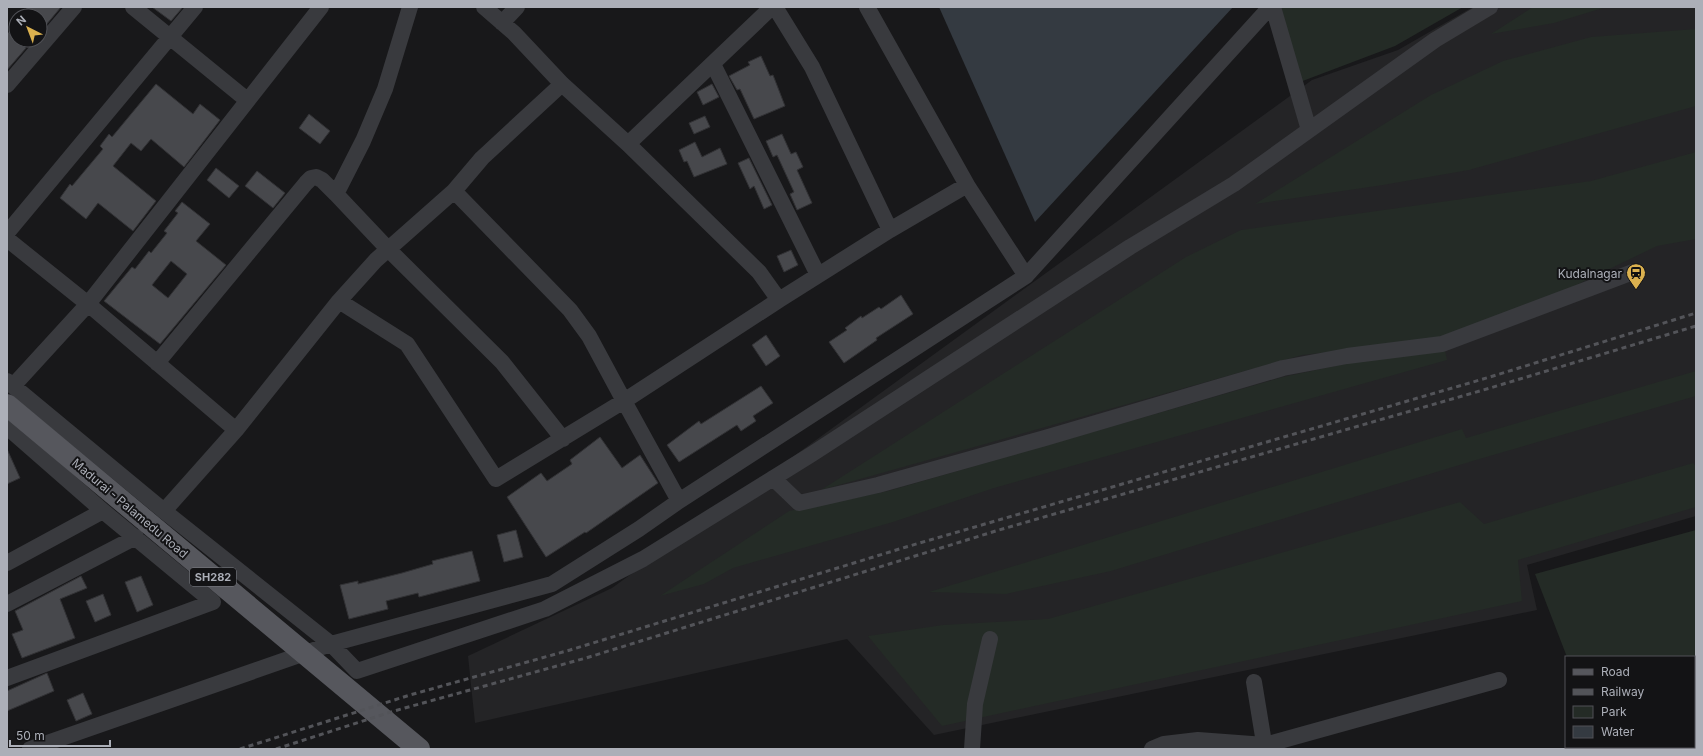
<svg xmlns="http://www.w3.org/2000/svg" width="1703" height="756" viewBox="0 0 1703 756" font-family="Inter,sans-serif">
<rect width="100%" height="100%" fill="#18181a"/>
<path fill="#242426" d="M1473,7H1696V516L1527,565L1537,610L934,735L847,639L475,723L468,656L612,588L1312,80L1398,50Z"/>
<path fill="#242b26" d="M1280,7H1463L1395,46L1300,82Z
M1533,7H1606L1554,23L1491,34Z
M1696,29V106L1469,170L1383,185L1255,204L1431,95L1503,61L1591,37Z
M1696,152V239L1657,246L1543,301L1432,341L1302,355L821,490L1186,257L1241,230L1591,181Z
M1445,351L1447,360L994,488L893,522L733,568L704,584L660,596L789,511L888,491L1283,377L1354,362Z
M1696,371V396L1476,460L1111,571L1006,594L929,592L1462,429L1466,438Z
M1693,463L1696,466V507L1518,560L1522,601L942,726L868,636L943,625L1048,619L1460,502L1484,524Z
M1696,530V735L1694,736V657H1567L1535,574Z
M1602,747H1667L1662,749H1603Z"/>
<path fill="#343a41" d="M939,7H1233L1035,222Z"/>
<path fill="#47484c" stroke="#323235" fill-rule="evenodd" d="M25,7H61L46,25L40,20V16H35Z
M152,7H183L171,21Z
M7,31L26,48L7,70Z
M761,56L770,76L773,75L785,106L754,119L740,89L737,90L729,76L750,65L748,62Z
M156,84L193,114L200,104L220,120L184,167L151,139L141,151L131,143L113,166L156,201L133,231L98,203L86,219L60,198L70,184L72,186L103,149L100,146L109,134L112,137Z
M712,84L719,97L703,105L697,92Z
M309,114L330,131L320,144L299,128Z
M705,116L710,127L694,134L689,123Z
M782,134L791,154L796,152L803,167L797,170L812,203L797,210L790,194L794,192L777,155L773,157L766,141Z
M695,142L702,157L720,148L727,164L694,177L687,161L684,162L679,150Z
M749,158L772,205L764,209L754,186L750,189L738,163Z
M216,168L239,186L229,198L207,180Z
M257,171L285,193L273,208L245,186Z
M182,202L210,224L196,241L226,265L160,344L104,301L132,267L135,269L149,251L151,253L167,233L164,231L178,213L175,211ZM171,261L187,274L168,298L152,285Z
M791,250L798,265L784,272L777,256Z
M901,295L913,314L876,338L877,340L844,363L829,342L847,330L845,328L861,316L862,318L879,307L881,309Z
M766,335L780,356L766,366L752,345Z
M761,386L773,403L753,416L756,421L741,431L737,425L679,462L667,445L699,421L701,424Z
M600,437L622,468L640,455L658,483L586,533L585,532L546,557L507,497L541,473L547,481L572,464L570,460Z
M7,449L20,478L7,484Z
M516,530L523,557L504,562L497,535Z
M472,551L480,581L419,597L418,593L386,601L388,609L349,619L340,585L358,581V584L402,573L433,564L432,561Z
M81,576L87,588L60,599L75,638L22,658L12,634L23,630L15,611Z
M141,576L153,605L137,612L125,582Z
M103,594L111,615L95,622L86,601Z
M47,673L54,691L7,711V691Z
M83,693L92,714L76,721L67,700Z"/>
<g fill="none" stroke-linecap="round" stroke-linejoin="round">
<path stroke="#393a3e" stroke-width="16" d="M133,7L247,100
M484,7L514,33L562,84L628,144L759,272L779,300L624,401L679,501
M775,7L812,67L890,230
M1273,7L1309,130
M502,23L517,7
M713,64L818,275
M7,85L74,7
M628,144L772,7
M967,185L1026,276
M336,194L363,141L385,89L410,7
M7,233L195,7
M7,239L88,304L236,430L164,511
M779,300L890,230L967,185L867,7
M339,301L407,344L496,479L624,401L589,336L570,310L454,191
M157,363L306,183L311,178L316,177L322,180L336,194L388,249L502,362L563,439
M7,381L164,511L331,644L357,671L545,609L643,559L812,454L1130,247L1234,184L1435,40L1490,7
M13,386L88,304L321,7
M7,427L103,511L213,602L7,678
M236,430L339,301L376,260L454,191L482,158L562,84
M773,478L799,503L878,485L1045,438L1283,368L1347,356L1442,344L1633,272
M7,563L103,511
M7,604L136,537
M1254,682L1265,749
M30,749L331,644L552,584L639,529L679,501L1026,276L1270,7
M972,749L975,704L990,639
M1152,749L1164,744L1198,740L1265,745L1499,680"/>
<path stroke="#56575d" stroke-width="22" d="M7,405L419,749"/>
<path stroke="#535459" stroke-width="3" stroke-dasharray="5 4" stroke-linecap="butt" d="M240,749L410,695L570,650L906,547L1490,377L1696,313
M276,749L394,711L586,658L999,530L1490,388L1696,326"/>
</g>
<defs>
<g id="station-pin" transform="scale(1)"><path d="M0 17L-7.5 6A9.5 9.5 0 1 1 7.5 6Z" fill="#dbb14f" stroke="#131315"/><path d="M-3-6H3Q5-6 5-4V2Q5 4 3 4L4.5 6H3L1.5 4h-3L-3 6H-4.5L-3 4Q-5 4-5 2V-4Q-5-6-3-6ZM-3.5-4v3h7v-3ZM-3.5 1v1.5H-2V1ZM2 1v1.5H3.5V1Z" fill="#111"/></g>
</defs>
<g fill-rule="evenodd">
<use href="#station-pin" x="1636" y="273"/>
</g>
<g text-anchor="middle" dominant-baseline="central" stroke-width="4" stroke-linejoin="round" paint-order="stroke">
<rect fill="#131315" stroke="#7e8087" stroke-width="1" x="190" y="568" width="46" height="18" rx="3"/>
<g font-size="11" font-weight="bold" fill="#acafb8">
<text x="213" y="577">SH282</text>
</g>
<g font-size="12" fill="#acafb8" stroke="#131315" text-anchor="end">
<text x="1622" y="273">Kudalnagar</text>
</g>
<g font-size="12" fill="#acafb8" stroke="#131315">
<text transform="translate(130 508) rotate(40)">Madurai - Palamedu Road</text>
</g>
</g>
<rect width="1703" height="756" fill="none" stroke="#acafb8" stroke-width="16"/>
<rect x="1565" y="656" width="130" height="92" fill="#131315" stroke="#505156"/>
<rect x="1573" y="669" width="20" height="6" fill="#56575d" stroke="#505156"/>
<text x="1601" y="676" font-size="12" fill="#acafb8">Road</text>
<rect x="1573" y="689" width="20" height="6" fill="#535459" stroke="#505156"/>
<text x="1601" y="696" font-size="12" fill="#acafb8">Railway</text>
<rect x="1573" y="706" width="20" height="12" fill="#242b26" stroke="#505156"/>
<text x="1601" y="716" font-size="12" fill="#acafb8">Park</text>
<rect x="1573" y="726" width="20" height="12" fill="#343a41" stroke="#505156"/>
<text x="1601" y="736" font-size="12" fill="#acafb8">Water</text>
<g transform="translate(28 28) rotate(318)"><circle r="19" fill="#131315" stroke="#505156"/>
<path d="M0-3L7 15L0 10L-7 15Z" fill="#dbb14f"/>
<text y="-6" font-size="11" font-weight="bold" text-anchor="middle" fill="#acafb8">N</text>
</g>
<path d="M10 740v6h100v-6" fill="none" stroke="#acafb8" stroke-width="2"/>
<text x="16" y="740" font-size="12" fill="#acafb8" stroke="#131315" stroke-width="3" paint-order="stroke">50 m</text>
</svg>
